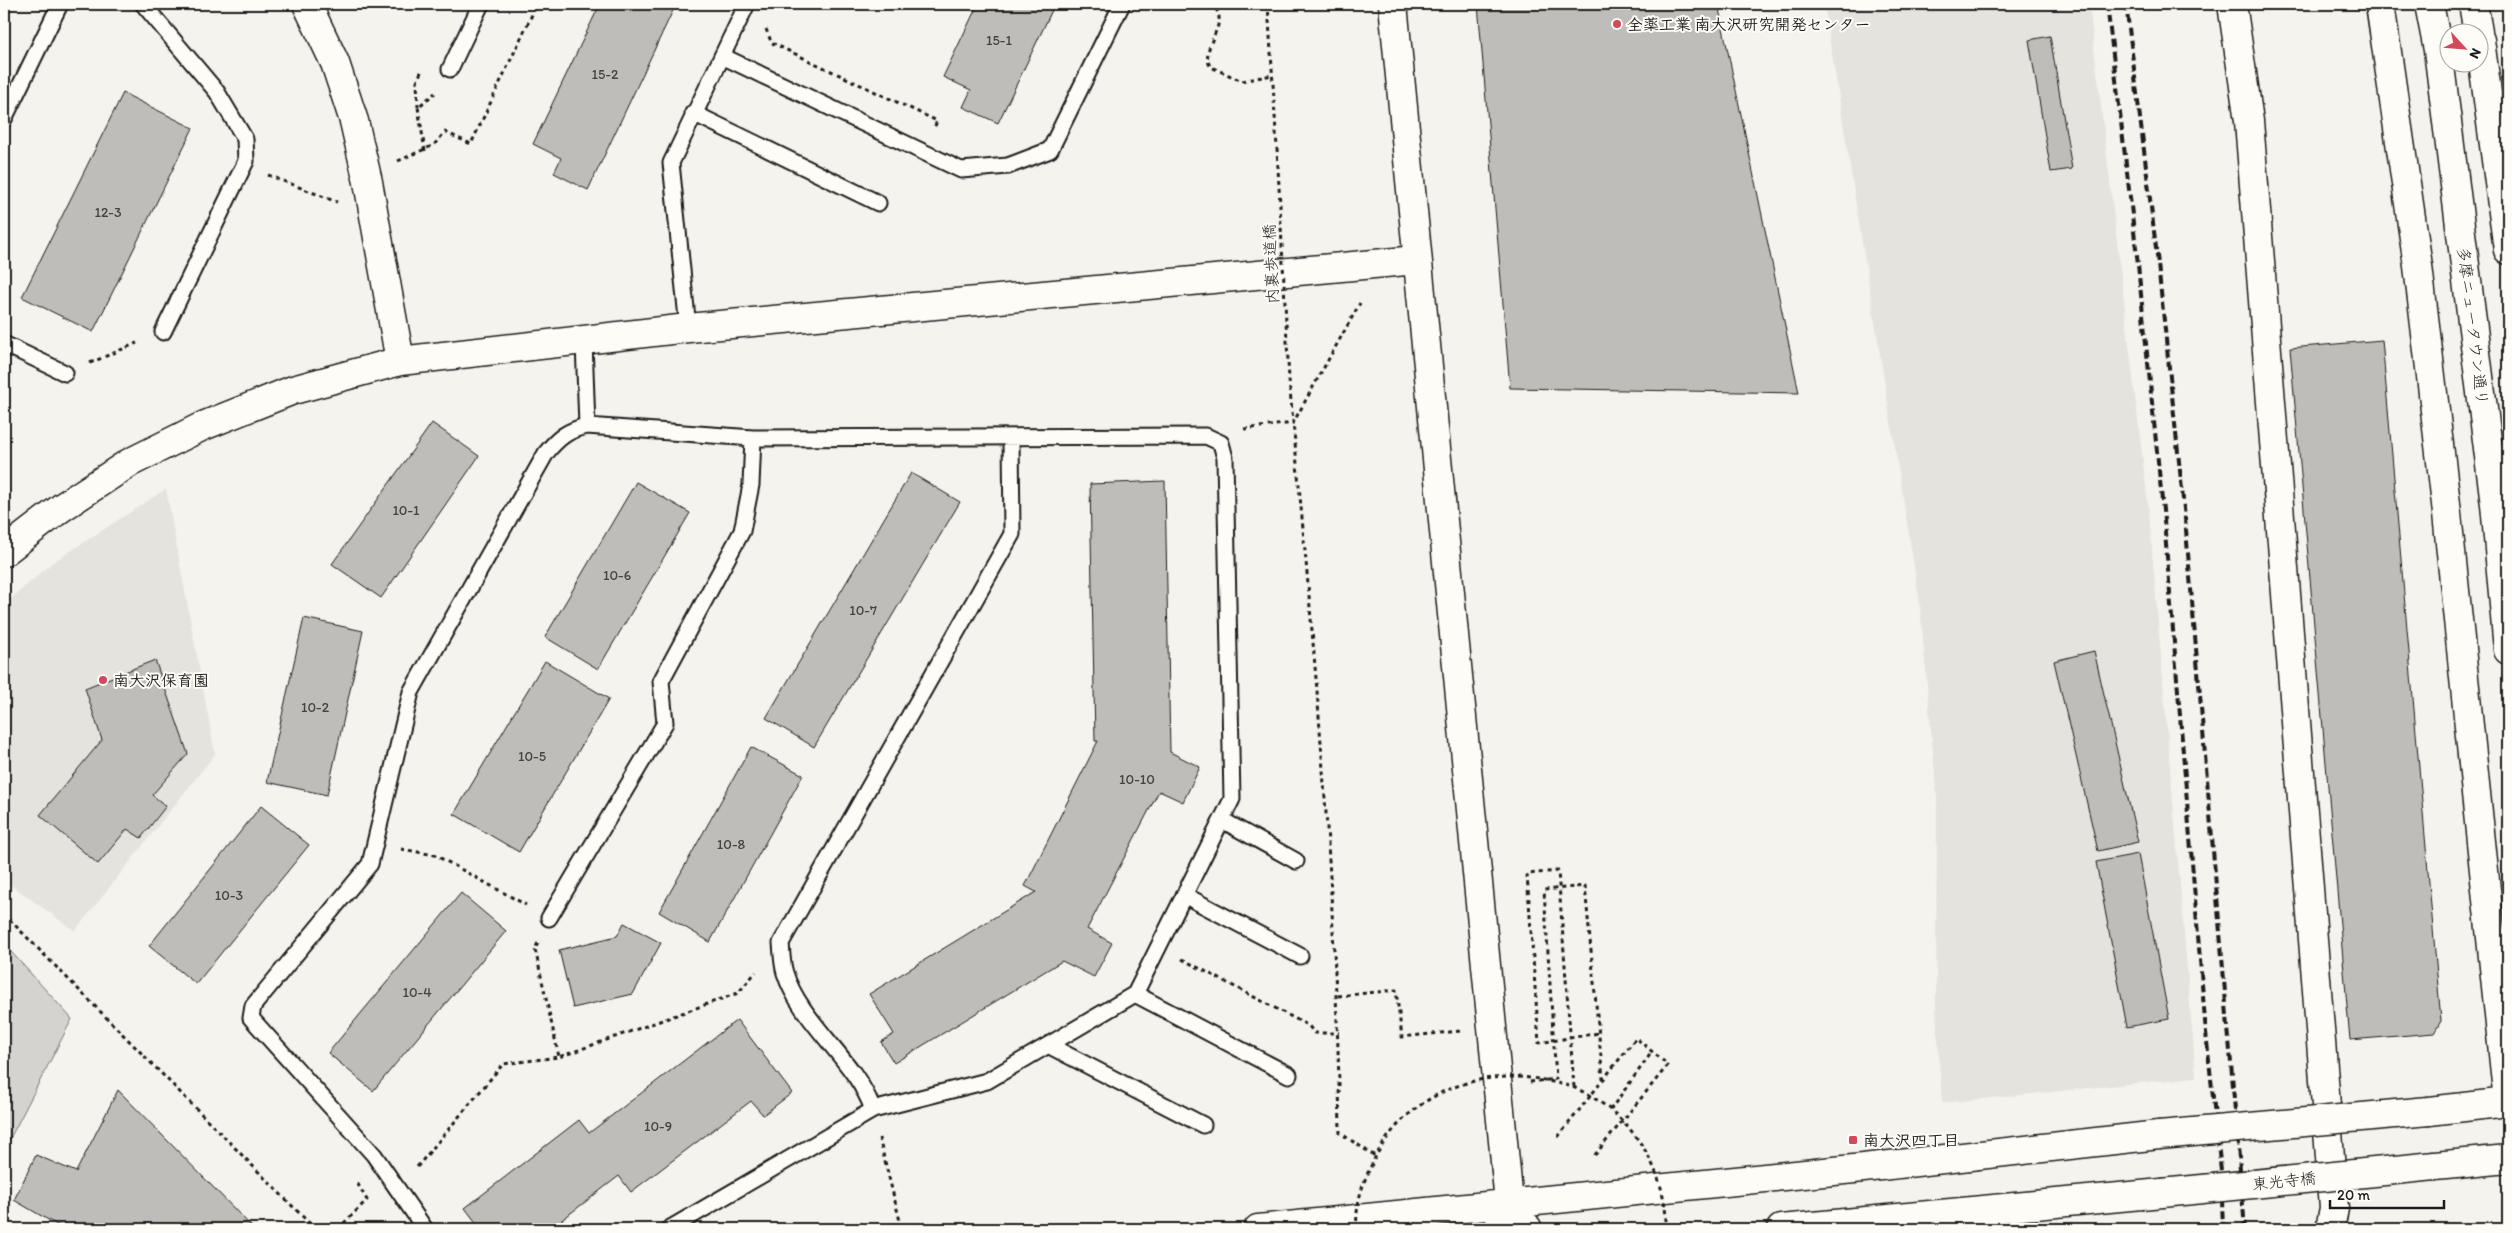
<svg xmlns="http://www.w3.org/2000/svg" width="2512" height="1233" viewBox="0 0 2512 1233" font-family="Itim,'Klee One',sans-serif">
<rect width="100%" height="100%" fill="#f4f3ee"/>
<filter id="ink" filterUnits="userSpaceOnUse"><feTurbulence type="fractalNoise" baseFrequency=".02" numOctaves="2"/><feDisplacementMap in="SourceGraphic" scale="10" xChannelSelector="R" yChannelSelector="G"/><feConvolveMatrix kernelMatrix="1 2 1 2 8 2 1 2 1" color-interpolation-filters="sRGB"/></filter>
<g filter="url(#ink)">
<path fill="#e4e3de" d="M1824,4H2089L2149,514L2196,1077L1942,1103L1936,1010L1937,797L1920,604Z
M166,489L215,754L75,931L4,880V605L52,563Z"/>
<path fill="#d4d3cf" stroke="#787876" d="M4,944L72,1019L4,1150Z"/>
<path fill="#bebdba" stroke="#1c1c1c" d="M600,4H676L588,190L554,173L561,158L533,144Z
M978,4H1055L998,123L963,107L971,90L943,77Z
M1478,4H1718L1799,393L1510,388Z
M2050,36L2072,169L2051,172L2029,40Z
M123,93L193,128L93,332L22,297Z
M2382,340L2441,1021L2434,1033L2350,1040L2290,348Z
M432,423L479,456L381,598L332,564Z
M911,473L960,502L814,747L766,718Z
M1165,481L1170,752L1200,767L1183,802L1159,791L1087,929L1112,943L1094,977L1062,961L894,1063L881,1042L894,1034L869,994L1036,892L1025,886L1098,741H1095L1090,484Z
M636,482L690,513L598,669L545,637Z
M304,618L363,631L327,795L267,782Z
M2094,651L2138,842L2098,851L2054,661Z
M155,660L188,754L152,795L166,806L141,838L127,829L98,864L40,815L102,740L85,688Z
M545,661L609,699L519,852L454,814Z
M751,747L803,775L710,942L659,912Z
M261,806L309,845L196,984L149,946Z
M2138,854L2169,1019L2127,1027L2096,862Z
M461,893L506,931L373,1091L328,1053Z
M624,923L661,943L633,994L573,1008L559,950L617,936Z
M737,1020L792,1093L763,1115L751,1101L631,1192L619,1176L550,1229H481L465,1208L579,1120L589,1133Z
M118,1090L254,1229H64L14,1200L36,1155L76,1172Z"/>
<g fill="none" stroke-linecap="round" stroke-linejoin="round">
<g stroke="#1c1c1c" stroke-width="19">
<path id="service" d="M143,4L217,92L245,139L246,161L163,332
M722,56L961,170L1008,166L1050,150L1122,4
M450,69L481,4
M693,113L878,203
M4,119L60,4
M688,328L671,163L747,4
M584,342L587,426
M4,344L65,373
M1222,820L1296,861
M1184,895L1300,956
M549,918L665,723L661,681L742,531L751,485L753,438
M1135,994L1289,1075
M1048,1045L1203,1125
M873,1110C856,1060 800,1022 785,973C782,964 782,953 781,943L1012,534L1011,437
M425,1229L374,1155L251,1018L253,1006L370,864L411,692L546,453C558,438 568,430 587,426L753,438L1206,436L1221,443L1225,458L1232,799L1135,994L987,1081L873,1110L669,1229"/>
</g>
<g stroke="#1c1c1c" stroke-width="31">
<path id="minor" d="M2232,4L2249,121L2334,1208L2330,1229"/>
</g>
<g stroke="#1c1c1c" stroke-width="31">
<path id="tertiary" d="M307,4L335,63L354,121L368,182L400,361
M1393,4L1509,1203L1498,1229
M4,552L61,508L129,463L203,426L293,390L400,361L688,328L1417,260
M2429,1111L2508,1102
M2435,1166L2508,1159
M1509,1203L1528,1229
M1258,1229L1854,1169L2159,1135
M1781,1229L2162,1193"/>
</g>
<g stroke="#1c1c1c" stroke-width="31">
<path id="secondary" d="M2380,4L2418,266L2446,504L2508,1102
M2429,4L2438,50L2495,504L2508,650
M2473,4L2478,32
M2480,40L2508,250"/>
</g>
<path stroke="#1c1c1c" stroke-width="3" stroke-dasharray="4 4" stroke-linecap="butt" d="M1209,4C1237,18 1196,48 1211,67L1242,81L1272,75
M1268,4L1277,148
M766,29L772,44
M772,43L937,121L934,128
M418,107L417,81L422,70
M425,151L418,107L435,93
M398,161L434,145L445,132L471,144L537,4
M268,175L337,202
M90,363L137,343
M1289,380C1313,630 1336,882 1340,1133L1375,1156
M1244,429L1293,423L1360,303
M401,849L435,855L526,905
M4,914L315,1229
M538,943L535,949L559,1057
M1182,959L1309,1026L1314,1033H1339
M1338,996L1396,990L1402,1037L1460,1031
M1530,1082L1556,1079L1544,890L1585,886L1603,1079
M1610,1110L1652,1052
M1558,1137L1636,1038L1668,1065L1594,1156
M879,1138L902,1229
M417,1167L503,1064L559,1057L738,993L756,972
M338,1229L367,1200L356,1181"/>
<use href="#service" stroke="#fdfcf7" stroke-width="15"/>
<use href="#minor" stroke="#fdfcf7" stroke-width="28"/>
<use href="#tertiary" stroke="#fdfcf7" stroke-width="28"/>
<use href="#secondary" stroke="#fdfcf7" stroke-width="28"/>
<path stroke="#1c1c1c" stroke-width="4" stroke-dasharray="8 4" stroke-linecap="butt" d="M2107,4L2138,265L2164,520L2206,1033L2221,1171L2223,1229
M2126,4L2158,264L2185,518L2245,1229"/>
<g stroke="#1c1c1c" stroke-width="31" stroke-linecap="butt">
<path id="tertiary-bridge" d="M2159,1135L2429,1111
M2162,1193L2435,1166"/>
</g>
<path stroke="#1c1c1c" stroke-width="3" stroke-dasharray="4 4" stroke-linecap="butt" d="M1277,148L1289,380
M1574,1087L1558,871L1527,874L1539,1043L1599,1033
M1357,1229C1355,1206 1362,1184 1372,1164C1404,1094 1480,1064 1553,1082C1560,1084 1568,1085 1575,1088C1630,1112 1668,1170 1666,1229"/>
<use href="#tertiary-bridge" stroke="#fdfcf7" stroke-width="28"/>
</g>
</g>
<g fill="#d1495b" stroke="#fdfcf7" stroke-width="2">
<circle cx="1617" cy="24" r="5"/>
<circle cx="103" cy="680" r="5"/>
<rect x="1848" y="1135" width="10" height="10" rx="2.5"/>
</g>
<g text-anchor="middle" dominant-baseline="central" stroke-width="4" stroke-linejoin="round" paint-order="stroke">
<g font-size="14" fill="#444">
<text x="999" y="40">15-1</text>
<text x="605" y="74">15-2</text>
<text x="108" y="212">12-3</text>
<text x="406" y="510">10-1</text>
<text x="617" y="575">10-6</text>
<text x="863" y="610">10-7</text>
<text x="315" y="707">10-2</text>
<text x="532" y="756">10-5</text>
<text x="1137" y="779">10-10</text>
<text x="731" y="844">10-8</text>
<text x="229" y="895">10-3</text>
<text x="417" y="992">10-4</text>
<text x="658" y="1126">10-9</text>
</g>
<g font-size="16" font-weight="bold" fill="#1c1c1c" stroke="#fdfcf7" text-anchor="start">
<text x="1627" y="24">全薬工業 南大沢研究開発センター</text>
<text x="113" y="680">南大沢保育園</text>
<text x="1863" y="1140">南大沢四丁目</text>
</g>
<g font-size="16" fill="#1c1c1c" stroke="#fdfcf7">
<text transform="translate(1271 264) rotate(-93)">内裏歩道橋</text>
<text transform="translate(2473 326) rotate(83)">多摩ニュータウン通り</text>
<text transform="translate(2284 1181) rotate(-6)">東光寺橋</text>
</g>
</g>
<rect width="2512" height="1233" fill="none" stroke="#fdfcf7" stroke-width="20"/>
<rect x="10" y="10" width="2492" height="1213" fill="none" stroke="#1c1c1c" stroke-width="2" filter="url(#ink)"/>
<g transform="translate(2464 48) rotate(116)"><circle r="24" fill="#fdfcf7" stroke="#a3a29f"/>
<path d="M0-4L9 19L0 12L-9 19Z" fill="#d1495b"/>
<text y="-8" font-size="14" font-weight="bold" text-anchor="middle" fill="#1c1c1c">N</text>
</g>
<path d="M2330 1200v8h114v-8" fill="none" stroke="#1c1c1c" stroke-width="2.5"/>
<text x="2337" y="1200" font-size="15" fill="#1c1c1c" stroke="#fdfcf7" stroke-width="4" paint-order="stroke">20 m</text>
</svg>
